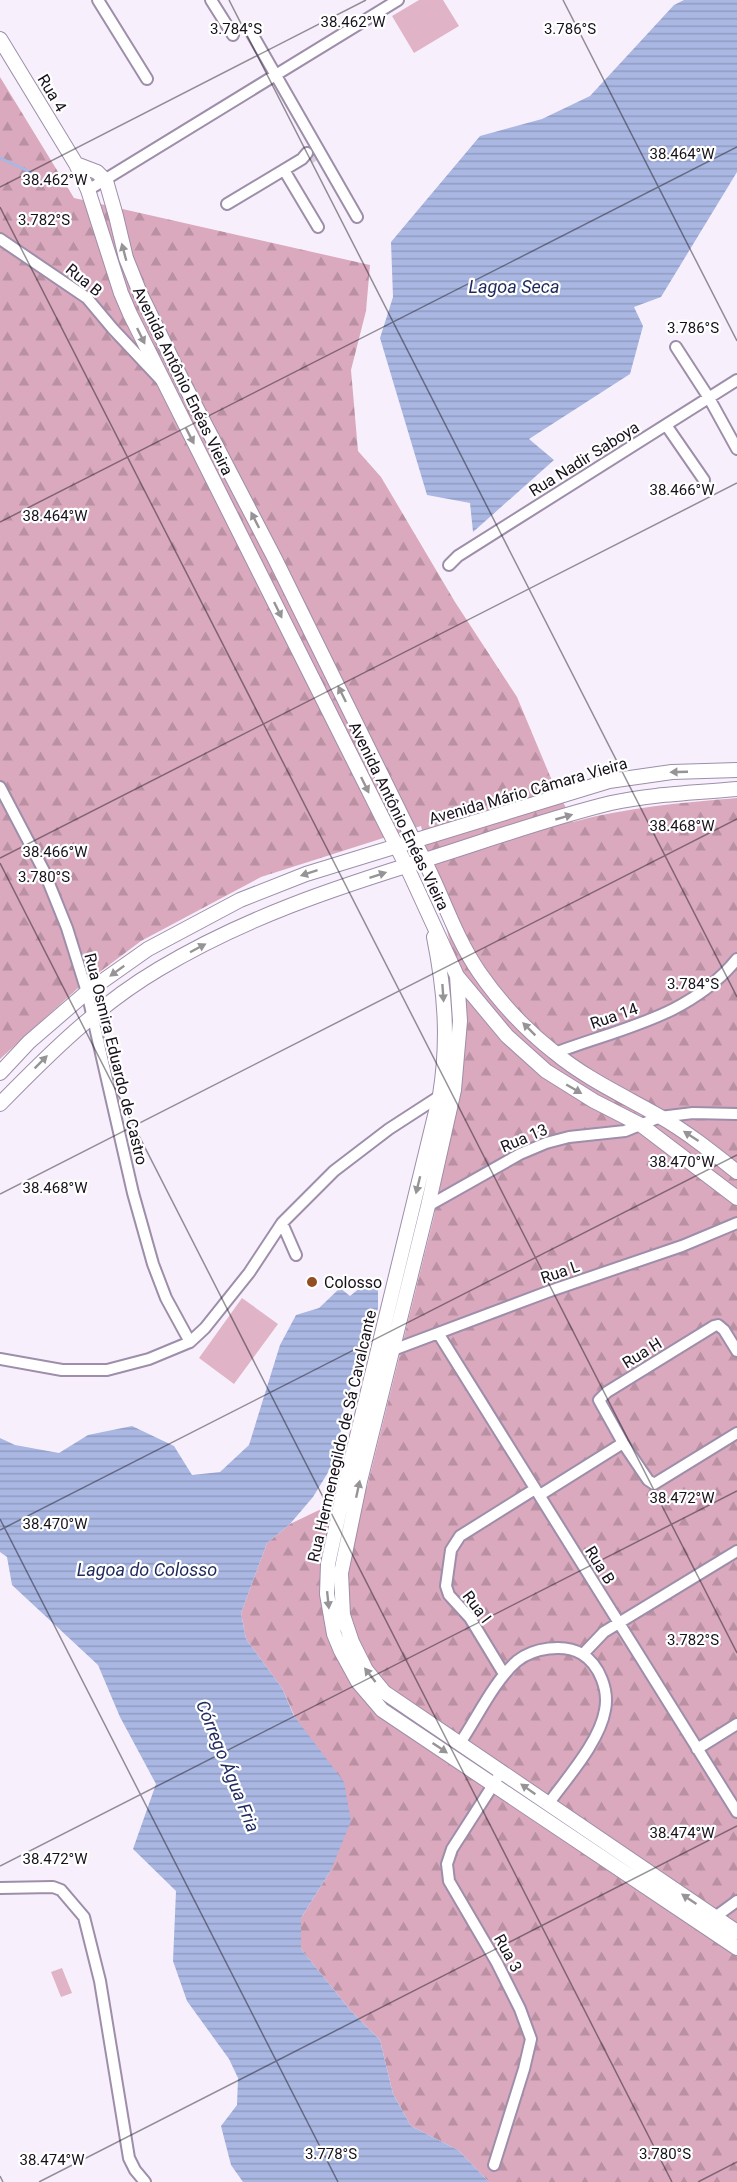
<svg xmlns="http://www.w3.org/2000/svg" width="737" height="2182" viewBox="0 0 737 2182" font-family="Roboto,sans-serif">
<defs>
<pattern id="forest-firs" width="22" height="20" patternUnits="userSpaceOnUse" patternTransform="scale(1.5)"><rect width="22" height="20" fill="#daa9be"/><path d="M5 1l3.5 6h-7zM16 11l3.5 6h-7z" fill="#ba90a3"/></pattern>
<pattern id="water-rules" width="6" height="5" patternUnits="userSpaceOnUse" patternTransform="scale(1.5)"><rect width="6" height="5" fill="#a9b7e2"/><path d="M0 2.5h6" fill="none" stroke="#919cc1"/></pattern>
</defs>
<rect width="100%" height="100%" fill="#f7f0fc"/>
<path fill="url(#forest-firs)" d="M0,77L74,198L370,265L366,311L351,370L358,451L381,477L455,602L517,697L550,776L573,822C627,807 681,803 737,798V2182H489L458,2150L411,2126L393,2094L380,2040L351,2011L301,1949V1918L331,1870L294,1715L282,1688L246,1639L241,1613L267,1543L290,1524L367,1487L434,1216L450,1140L463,1066V995L421,826L261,877L141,941L77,989L0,1059Z"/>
<path fill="#e0b4c6" d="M419,0H443L459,26L414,53L392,16Z
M242,1298L278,1324L234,1384L199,1358Z
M62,1968L72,1993L61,1997L51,1972Z"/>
<path fill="url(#water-rules)" d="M684,0H737V172L661,297L634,307L643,326L630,374L529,439L554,460L473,532L470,503L427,495L380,338L393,297L391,242L480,136L542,119L590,96L674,5Z
M366,1283H373L378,1288V1308L367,1344L356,1357L354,1380L344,1405L338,1456L313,1497L290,1524L267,1543L241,1613L246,1639L282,1688L294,1716L344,1782L351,1821L331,1870L301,1918V1949L351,2011L380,2040L393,2094L411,2126L458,2150L489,2182H243L231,2165L221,2126L237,2105L238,2078L229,2059L187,2001L173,1961L176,1891L133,1849L156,1784L120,1717L98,1665L12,1585L7,1557L0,1552V1438L15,1445L59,1453L88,1435L132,1426L174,1446L192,1475L220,1472L249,1445L280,1345L296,1315L319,1308L340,1288L350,1296Z"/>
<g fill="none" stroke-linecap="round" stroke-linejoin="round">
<path stroke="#a9b7e2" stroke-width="3" d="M0,158L39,176"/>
<path stroke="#d5cfda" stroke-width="10" stroke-dasharray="10 5" stroke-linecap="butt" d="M310,159L314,156"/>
<g stroke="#9e8eaa" stroke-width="14">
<path id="minor" d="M98,0L147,79
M211,0L233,35
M251,32L357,217
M284,170L318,227
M88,190L398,0
M227,204L302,159L307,153
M0,239L87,298L113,329L160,379
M676,347L709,398L737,449
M666,425L704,480
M449,565L458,556L737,380
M0,787L44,871L67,928L87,992L133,1193L153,1264L166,1298L190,1342
M555,1053C621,1028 690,1017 737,959
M428,1206L520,1154L546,1143L569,1137L625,1131L660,1117L693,1113L737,1114
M282,1223L296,1255
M438,1333L737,1812
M393,1350L550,1291L682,1246L737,1223
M737,1351L724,1330L718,1325L714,1326L607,1392L599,1400L623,1443L648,1480L654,1484L737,1433
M0,1359L62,1370H107L149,1359L190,1342L205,1328L249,1273L282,1223L334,1171L389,1129L443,1094
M540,1495L623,1443
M583,1654L604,1632L737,1551
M504,1674L470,1618L449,1595L446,1586L451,1550L460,1536L535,1489
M460,1743C477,1718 494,1681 517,1661C533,1648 564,1643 582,1654C600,1665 609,1691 605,1710C600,1741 567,1778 549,1803
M697,1749L737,1724
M0,1888L53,1887L61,1890L84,1917L100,1981L129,2158L135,2170L145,2182
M711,1920L737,1901
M494,2165L524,2069L531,2039L520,2009L497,1963L449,1881L447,1864L452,1849L502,1771"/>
</g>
<g stroke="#9e8eaa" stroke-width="16">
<path id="tertiary" d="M0,39L76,164L88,190L121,293L130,314L406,865L457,976L507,1036L546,1071L594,1101L641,1125L737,1198
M76,164L97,172L106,181L116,216L126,258L140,293L183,382L275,559L414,841C439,883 451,931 479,972C499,1001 526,1030 554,1052C585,1078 624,1096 659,1116C687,1132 712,1152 737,1172
M434,937C445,992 449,1039 440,1095L344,1490L328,1564L327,1594L334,1634L341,1651L358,1682L382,1710L737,1948
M457,976L460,1021L454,1090L428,1206L360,1481L341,1573L343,1615L352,1642L366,1670L384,1692L737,1932
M0,1073L29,1042L87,992L148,949L240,900L306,874L609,781L672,772L737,770
M0,1104C49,1054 98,1005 159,969C244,918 334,888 428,859C488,840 549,818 611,803C652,794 695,793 737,789"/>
</g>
<use href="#minor" stroke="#fff" stroke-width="10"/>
<use href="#tertiary" stroke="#fff" stroke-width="14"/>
</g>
<defs><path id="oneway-solid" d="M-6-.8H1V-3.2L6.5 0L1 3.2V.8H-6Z" transform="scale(1.5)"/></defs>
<g fill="#979498">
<use href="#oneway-solid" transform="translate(124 252) rotate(-105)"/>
<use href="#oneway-solid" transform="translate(141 336) rotate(64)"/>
<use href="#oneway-solid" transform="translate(190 436) rotate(63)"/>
<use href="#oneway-solid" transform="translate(255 520) rotate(-117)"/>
<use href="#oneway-solid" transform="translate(278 610) rotate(64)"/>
<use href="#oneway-solid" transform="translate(342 694) rotate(-116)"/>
<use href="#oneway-solid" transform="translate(679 772) rotate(178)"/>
<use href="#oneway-solid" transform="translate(365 785) rotate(64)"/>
<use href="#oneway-solid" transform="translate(564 817) rotate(-16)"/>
<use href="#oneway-solid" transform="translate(309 873) rotate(162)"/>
<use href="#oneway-solid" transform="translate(378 875) rotate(-18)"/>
<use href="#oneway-solid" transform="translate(198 948) rotate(-28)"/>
<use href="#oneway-solid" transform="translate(117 971) rotate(144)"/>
<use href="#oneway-solid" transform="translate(443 993) rotate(86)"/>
<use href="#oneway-solid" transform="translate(529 1029) rotate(-135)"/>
<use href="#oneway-solid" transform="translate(41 1062) rotate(-45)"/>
<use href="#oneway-solid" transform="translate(574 1089) rotate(30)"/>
<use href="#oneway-solid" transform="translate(691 1136) rotate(-147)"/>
<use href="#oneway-solid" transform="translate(418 1185) rotate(104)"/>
<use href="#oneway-solid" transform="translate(358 1489) rotate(-78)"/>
<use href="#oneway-solid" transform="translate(328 1600) rotate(84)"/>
<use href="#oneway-solid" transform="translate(370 1675) rotate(-128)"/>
<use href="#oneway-solid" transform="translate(440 1748) rotate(34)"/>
<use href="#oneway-solid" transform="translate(528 1789) rotate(-145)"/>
<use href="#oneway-solid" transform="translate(689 1899) rotate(-146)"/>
</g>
<path fill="none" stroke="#17111b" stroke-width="1.5" stroke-opacity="0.45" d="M229,0L737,997M563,0L737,341M0,187L366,0M0,207L737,1653M0,522L737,147M0,858L737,483M0,863L672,2182M0,1194L737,819M0,1519L338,2182M0,1530L737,1155M0,1866L737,1491M0,2176L3,2182M39,2182L737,1826M698,2182L737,2162"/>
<circle fill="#934f21" stroke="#fff" stroke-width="2" cx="312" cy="1282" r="6"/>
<g text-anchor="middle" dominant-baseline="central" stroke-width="4.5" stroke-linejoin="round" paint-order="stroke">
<g font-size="16" fill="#17111b" stroke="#fff">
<text transform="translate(52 93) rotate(59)">Rua 4</text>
<text transform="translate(84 280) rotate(39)">Rua B</text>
<text transform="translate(183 381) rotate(64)">Avenida Antônio Enéas Vieira</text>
<text transform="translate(584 459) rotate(-32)">Rua Nadir Saboya</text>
<text transform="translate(528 791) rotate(-16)">Avenida Mário Câmara Vieira</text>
<text transform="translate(399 816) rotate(64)">Avenida Antônio Enéas Vieira</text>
<text transform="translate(614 1016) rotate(-19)">Rua 14</text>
<text transform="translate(116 1059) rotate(76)">Rua Osmira Eduardo de Castro</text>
<text transform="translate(524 1138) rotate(-23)">Rua 13</text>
<text transform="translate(560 1272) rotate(-19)">Rua L</text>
<text transform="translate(642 1353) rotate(-32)">Rua H</text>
<text transform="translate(342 1436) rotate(-77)">Rua Hermenegildo de Sá Cavalcante</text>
<text transform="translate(600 1565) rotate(58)">Rua B</text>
<text transform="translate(477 1607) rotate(53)">Rua I</text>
<text transform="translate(508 1953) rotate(61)">Rua 3</text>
</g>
<g font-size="16" fill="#17111b" stroke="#fff" text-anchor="start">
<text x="324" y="1282">Colosso</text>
</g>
<g font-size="18" font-style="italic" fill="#1e295d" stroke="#fff">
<text x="514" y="286">Lagoa Seca</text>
<text x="147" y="1569">Lagoa do Colosso</text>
<text transform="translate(228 1766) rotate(68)">Córrego Água Fria</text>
</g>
</g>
<g font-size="15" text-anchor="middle" fill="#17111b" stroke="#fff" stroke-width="4.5" stroke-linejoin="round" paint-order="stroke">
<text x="353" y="27">38.462°W</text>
<text x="236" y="34">3.784°S</text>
<text x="570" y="34">3.786°S</text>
<text x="682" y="159">38.464°W</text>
<text x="55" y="185">38.462°W</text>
<text x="44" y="225">3.782°S</text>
<text x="693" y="333">3.786°S</text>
<text x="682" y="495">38.466°W</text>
<text x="55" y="521">38.464°W</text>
<text x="682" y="831">38.468°W</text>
<text x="55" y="857">38.466°W</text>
<text x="44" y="882">3.780°S</text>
<text x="693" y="989">3.784°S</text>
<text x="682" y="1167">38.470°W</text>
<text x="55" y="1193">38.468°W</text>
<text x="682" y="1503">38.472°W</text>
<text x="55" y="1529">38.470°W</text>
<text x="693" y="1645">3.782°S</text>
<text x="682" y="1838">38.474°W</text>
<text x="55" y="1864">38.472°W</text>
<text x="331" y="2159">3.778°S</text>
<text x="665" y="2159">3.780°S</text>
<text x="52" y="2165">38.474°W</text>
</g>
</svg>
